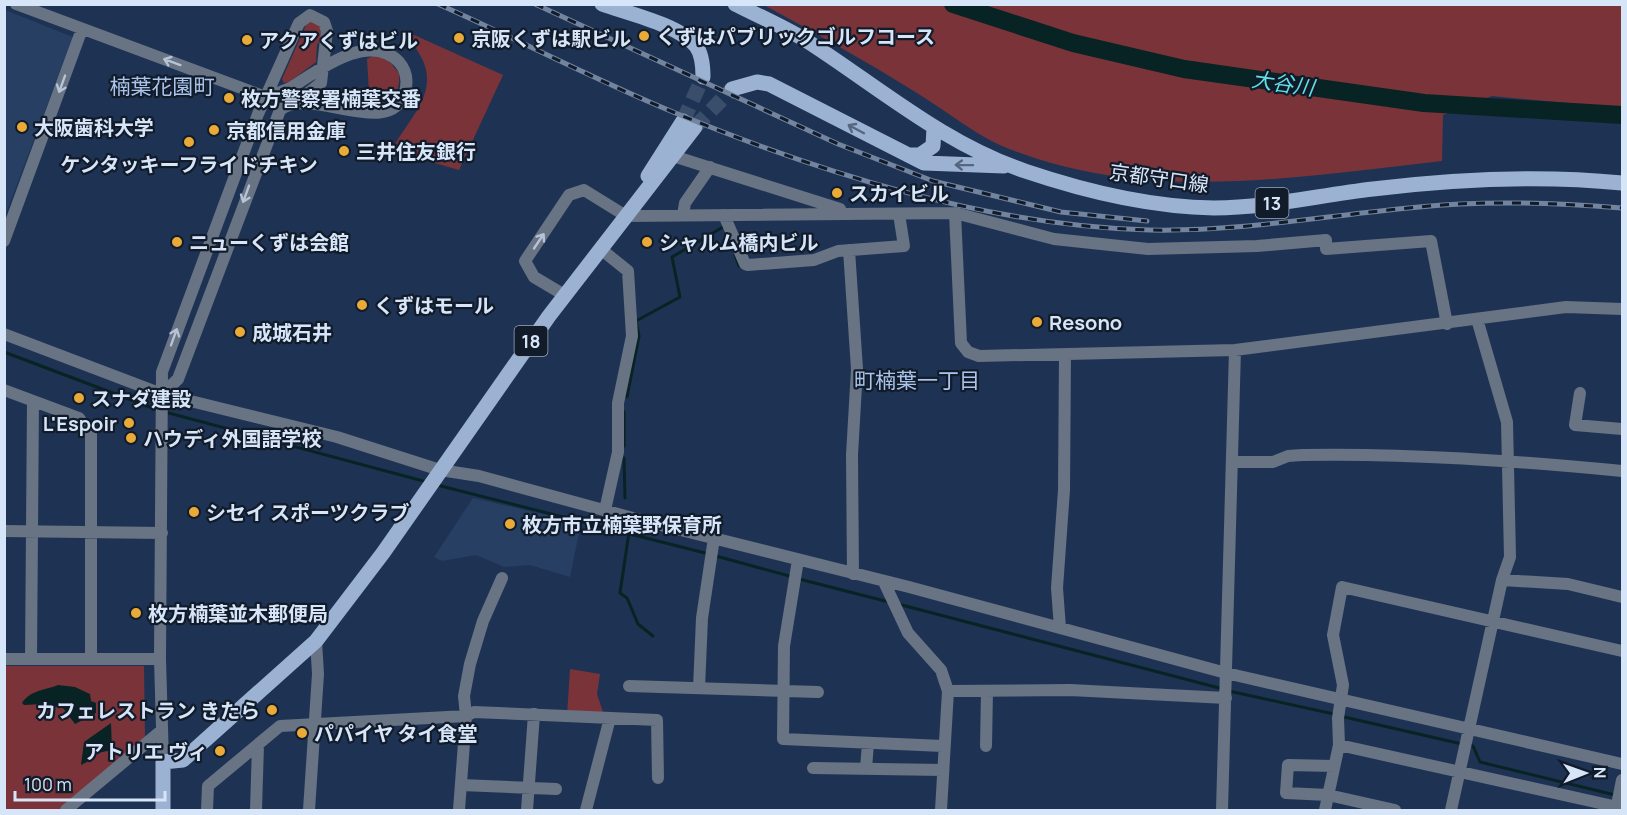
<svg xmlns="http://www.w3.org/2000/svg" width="1627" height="815" viewBox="0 0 1627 815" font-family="Manrope,'Noto Sans JP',sans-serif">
<rect width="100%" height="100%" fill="#1e3353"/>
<path fill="#263f63" d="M5,10L73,37L5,216Z
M473,498L581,523L570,577L530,565L504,567L476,555L442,561L434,557Z"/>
<path fill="#7a3439" d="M764,5H1622V108L1492,96L1443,115L1442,161C1296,177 1143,205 1002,146C973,133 945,110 917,93C867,62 816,33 764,5Z
M311,21L320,24L323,34L317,45L316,62L289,82L284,83L282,79L306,25Z
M403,30L503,75L459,170L428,161H404L394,146C410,117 441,91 420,55C416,47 410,40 401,36Z
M373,56L387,59L399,73C401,93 391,107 370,107L367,59Z
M5,666H144L145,737L61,810H5Z
M570,669L600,674L597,694L605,718L567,716Z"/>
<path fill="#082323" d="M58,685L75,687L90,694L91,701L96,703V713L75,724L63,708L42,704L24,705L22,703C30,690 46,690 58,685Z
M111,723L112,750L93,754L91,760L81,765L84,742Z"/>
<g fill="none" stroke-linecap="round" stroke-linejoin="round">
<path stroke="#082323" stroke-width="3" d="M735,255L739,266
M4,352L158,410
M627,397L639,336L636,321L680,297L672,257L723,227
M165,412L427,482
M624,446V412
M624,458L625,498
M437,485L709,554
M629,532L620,593L627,598L638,624L653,636
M716,556L793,577
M799,579L889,602
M898,604L1223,689
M1229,691L1334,714
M1340,716L1462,744
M1469,745L1473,746L1480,762L1615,795"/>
<path stroke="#082323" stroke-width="18" d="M953,4L1073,43L1184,69L1424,103L1622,115"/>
<path stroke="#3a4e6c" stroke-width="15" stroke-dasharray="15 8" stroke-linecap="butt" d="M683,121L703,77
M695,127L732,89"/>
<path stroke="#687383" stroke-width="12" d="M16,4L266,97C274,94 284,91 292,87C319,70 369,31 399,62C406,70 408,81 405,92C390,141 311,85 280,110L178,379L162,394
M673,156L840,209L842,214
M955,213L961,343L968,352L979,356L1235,350L1566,307L1622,309
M683,215L685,203L710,167
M724,215L745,264L748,265L814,260L838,251L904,246L899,214
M4,241L82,29
M602,250L628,271L632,336L618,403V452L605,510
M849,250L857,369L852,455L853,574
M566,296L534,277L525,261L569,195L584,190L626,216L955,213L1054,239L1148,249L1257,246L1326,240V249L1431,241L1447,324
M4,334L162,394L337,437L440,470L479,476L629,517L909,587L1226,673L1622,764
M4,390L79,418L91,434V659
M1580,393L1575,425L1622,429
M1232,462H1273L1288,456L1302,455C1409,453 1516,461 1622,471
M4,531L162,533
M798,560L784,646L783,739L943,746
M1502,580L1568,584L1622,597
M884,582L908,633L941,670L948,691L941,810
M1060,628L1057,588L1064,490L1065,355
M4,659H160
M31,659L33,401
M629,686L818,692
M699,688L702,618L714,538
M948,691L1070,690L1226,698
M1339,745L1622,808
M986,746L987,691
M163,762L160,659L162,372L258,114L299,23L310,15L324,22L327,31L321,83L298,101
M1334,766L1288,765L1286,793L1328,795L1395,810
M813,768L943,770
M866,769L868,743
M461,785L556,789
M66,810L162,730
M207,810L208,786L280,726L466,716L474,712L657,720L658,778
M256,810L258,745
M309,810L318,674L316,641
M459,810L466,716L464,696L470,664L483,621L502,578
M527,810L534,714
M586,810L610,718
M1222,810L1235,350
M1325,810L1339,745L1338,718L1343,685L1333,635L1342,587L1622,651
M1451,810L1502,580L1510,557L1507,422L1477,319
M1616,810L1622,780"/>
<path stroke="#9bb2d3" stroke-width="15" d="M602,4C626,13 680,25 696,46C702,54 703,67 703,77
M735,4C759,16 784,27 807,41C877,86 944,144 1025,171C1084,191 1151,207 1214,208C1267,208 1320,195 1373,189C1455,179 1541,175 1622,183
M732,89L757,82L769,84L924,163L1004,166
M908,155H920L933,146L934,128
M648,176L683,121
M163,810V762L183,760L316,641L383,553L549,316L695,127"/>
<g stroke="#73849f" stroke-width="5">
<path id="rail" d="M438,4C517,39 593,79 673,112C821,173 988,226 1149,230C1240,232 1329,215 1419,207C1487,200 1555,203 1622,208
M535,4L838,144L933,181L1061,212L1147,221"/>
</g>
<use href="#rail" stroke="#111b29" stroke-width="3" stroke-dasharray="9" stroke-linecap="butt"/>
</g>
<defs><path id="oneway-shaft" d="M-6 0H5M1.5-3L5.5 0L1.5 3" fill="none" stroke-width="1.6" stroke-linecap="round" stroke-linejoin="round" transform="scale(1.5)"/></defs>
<g stroke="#b6c3d6">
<use href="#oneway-shaft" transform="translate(172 62) rotate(-160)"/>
<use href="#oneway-shaft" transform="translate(62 84) rotate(110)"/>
<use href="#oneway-shaft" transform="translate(246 194) rotate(110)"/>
<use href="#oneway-shaft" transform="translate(539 241) rotate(-56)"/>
<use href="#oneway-shaft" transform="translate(174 337) rotate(-70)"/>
</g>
<g stroke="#56667e">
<use href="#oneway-shaft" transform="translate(856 129) rotate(-152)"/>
<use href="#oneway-shaft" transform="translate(964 165) rotate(-179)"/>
</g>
<g fill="#e9aa38" stroke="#111b29" stroke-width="2">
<circle cx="644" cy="36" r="6"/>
<circle cx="459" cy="38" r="6"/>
<circle cx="247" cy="40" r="6"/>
<circle cx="229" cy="98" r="6"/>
<circle cx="22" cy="127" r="6"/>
<circle cx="214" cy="130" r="6"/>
<circle cx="189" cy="142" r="6"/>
<circle cx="344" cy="151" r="6"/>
<circle cx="837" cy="193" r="6"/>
<circle cx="177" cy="242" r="6"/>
<circle cx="647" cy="242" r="6"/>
<circle cx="362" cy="305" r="6"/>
<circle cx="1037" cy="322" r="6"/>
<circle cx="240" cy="332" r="6"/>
<circle cx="79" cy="398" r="6"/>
<circle cx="129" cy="423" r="6"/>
<circle cx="131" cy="438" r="6"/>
<circle cx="194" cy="512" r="6"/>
<circle cx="510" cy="524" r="6"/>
<circle cx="136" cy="613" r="6"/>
<circle cx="272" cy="710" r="6"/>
<circle cx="302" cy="733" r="6"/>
<circle cx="220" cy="751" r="6"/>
</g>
<g text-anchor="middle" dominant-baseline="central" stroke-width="4.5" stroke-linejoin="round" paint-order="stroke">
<g fill="#111b29" stroke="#9ca8bb" stroke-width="1.5">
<rect x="1255.5" y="188" width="33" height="30" rx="4.5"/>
<rect x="514.5" y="326" width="33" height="30" rx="4.5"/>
</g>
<g font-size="18" font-weight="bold" fill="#d7e5f9">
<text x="1272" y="203">13</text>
<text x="531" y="341">18</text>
</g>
<g font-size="20" font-weight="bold" fill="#d7e5f9" stroke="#111b29" text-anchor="start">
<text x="656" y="36">くずはパブリックゴルフコース</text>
<text x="471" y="38">京阪くずは駅ビル</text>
<text x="259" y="40">アクアくずはビル</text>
<text x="241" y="98">枚方警察署楠葉交番</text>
<text x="34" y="127">大阪歯科大学</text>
<text x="226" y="130">京都信用金庫</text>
<text x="356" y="151">三井住友銀行</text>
<text x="189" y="164" text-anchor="middle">ケンタッキーフライドチキン</text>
<text x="849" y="193">スカイビル</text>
<text x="189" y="242">ニューくずは会館</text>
<text x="659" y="242">シャルム橋内ビル</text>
<text x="374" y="305">くずはモール</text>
<text x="1049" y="322">Resono</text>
<text x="252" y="332">成城石井</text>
<text x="91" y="398">スナダ建設</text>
<text x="117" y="423" text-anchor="end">L'Espoir</text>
<text x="143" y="438">ハウディ外国語学校</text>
<text x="206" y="512">シセイ スポーツクラブ</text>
<text x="522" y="524">枚方市立楠葉野保育所</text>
<text x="148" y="613">枚方楠葉並木郵便局</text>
<text x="260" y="710" text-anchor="end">カフェレストラン きたら</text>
<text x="314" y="733">パパイヤ タイ食堂</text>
<text x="208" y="751" text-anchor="end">アトリエ ヴィ</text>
</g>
<g font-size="20" fill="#d7e5f9" stroke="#111b29">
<text transform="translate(1159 178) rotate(8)">京都守口線</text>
</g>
<g font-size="21" font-style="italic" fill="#5ee0e4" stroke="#111b29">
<text transform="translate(1283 83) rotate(8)">大谷川</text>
</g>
<g font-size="21" fill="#aac4ec" stroke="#111b29">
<text x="162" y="86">楠葉花園町</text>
<text x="917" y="380">町楠葉一丁目</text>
</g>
</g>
<rect width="1627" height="815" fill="none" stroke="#d7e5f9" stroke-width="12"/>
<g transform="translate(1585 773) rotate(89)" stroke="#111b29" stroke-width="4.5" paint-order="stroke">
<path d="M0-4.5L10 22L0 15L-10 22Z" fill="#d7e5f9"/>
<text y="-9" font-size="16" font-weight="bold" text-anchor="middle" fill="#d7e5f9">N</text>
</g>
<path d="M15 791v9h150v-9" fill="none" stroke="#d7e5f9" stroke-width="3"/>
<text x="24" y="791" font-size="18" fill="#d7e5f9" stroke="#111b29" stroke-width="4.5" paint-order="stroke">100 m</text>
</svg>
